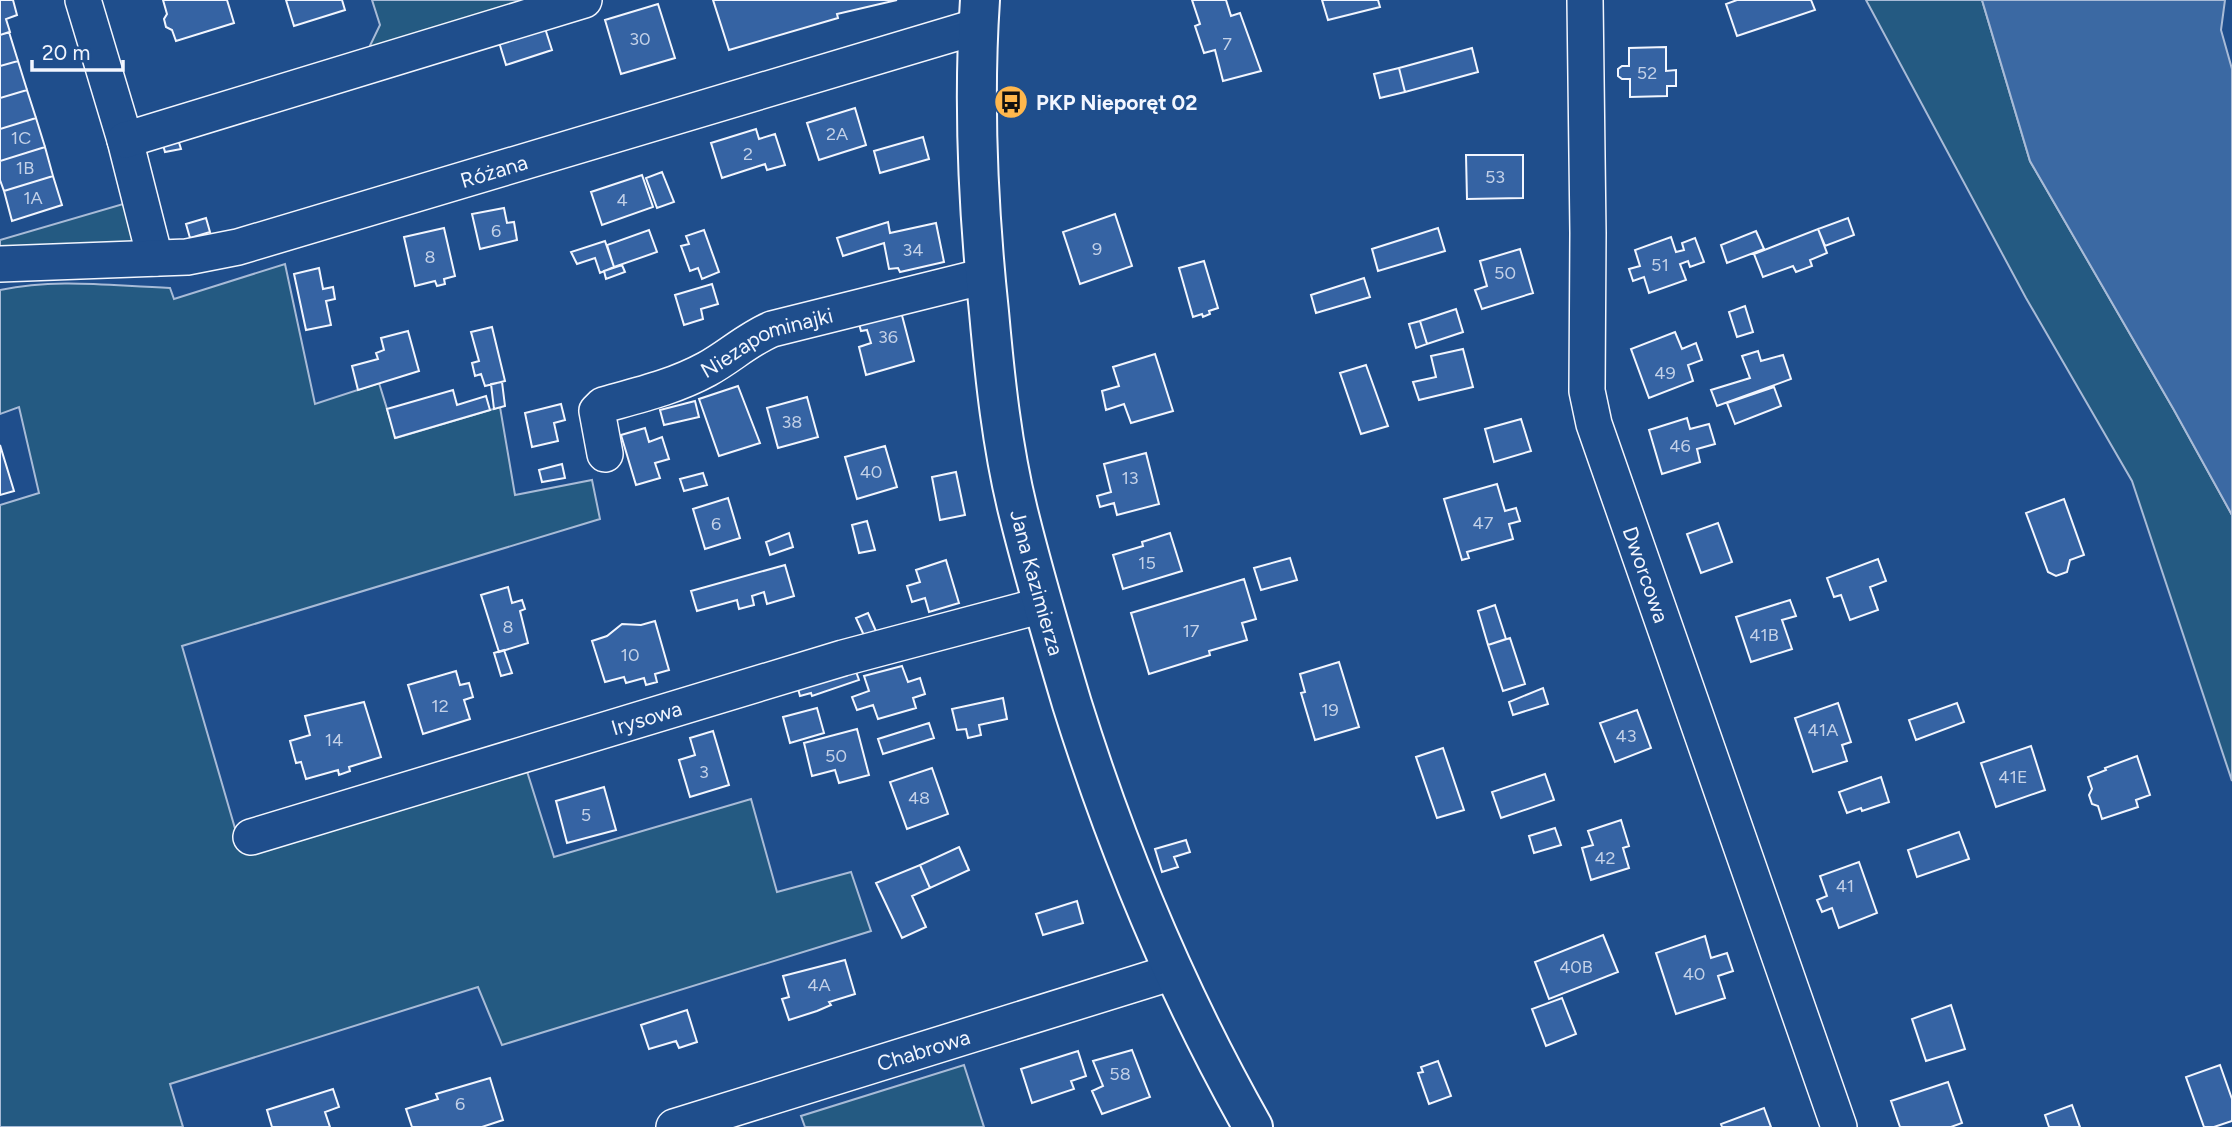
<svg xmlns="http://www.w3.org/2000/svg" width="2232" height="1127" viewBox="0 0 2232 1127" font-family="Figtree,sans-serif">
<rect width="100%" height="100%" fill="#1f4e8c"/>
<path fill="#245a82" stroke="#a8bbd7" stroke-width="2" d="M372,0H545L366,54L380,25Z
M1866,0H1982L2030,161L2174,410L2232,515V781L2132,481L2026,298Z
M130,202L135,236L132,243L0,248V240Z
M285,264L315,404L379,383L396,438L500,407L515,495L592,480L600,519L182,646L241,849L525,765L554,857L751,799L777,892L851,872L871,931L502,1045L478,987L170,1084L183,1127H0V505L39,493L19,407L0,414V290C60,278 110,286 170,288L174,299Z
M964,1065L984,1127H805L801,1116Z"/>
<path fill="#3b69a3" stroke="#a8bbd7" stroke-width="2" d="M1982,0H2225L2221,30L2232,69V515L2174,410L2030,161Z"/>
<path fill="#3563a3" stroke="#f2f6ff" stroke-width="2" d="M0,0H13L17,15L6,19L10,32L0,35Z
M163,0H227L234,23L176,41L172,30L166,27L164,19L167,14Z
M286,0H342L345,10L294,26Z
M713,0H897L837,14L838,18L729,50Z
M1192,0H1226L1231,16L1240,13L1261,71L1223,81L1215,50L1204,53L1195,26L1200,24Z
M1322,0H1378L1380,7L1328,20Z
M1737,0H1811L1815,10L1737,36L1726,4Z
M658,4L675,58L621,74L605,20Z
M544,25L552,50L506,65L498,39Z
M9,32L18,61L0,66V35Z
M1666,47V71L1676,70V86H1667V96L1630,97V79H1622L1618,76V69L1622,66H1629V48Z
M1472,48L1478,72L1405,92L1399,68Z
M18,61L27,90L0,98V66Z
M1399,68L1405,92L1380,98L1374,74Z
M27,90L36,118L0,129V98Z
M855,108L866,145L819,160L807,123Z
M36,118L45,147L0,161V129Z
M756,129L759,139L775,134L785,165L767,170L765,164L722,178L711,143Z
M177,136L181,149L165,152L162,141Z
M923,137L929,159L880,173L874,151Z
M45,147L53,176L4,191L0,180V161Z
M1466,155H1523V198L1467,199Z
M662,172L674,202L657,208L646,178Z
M642,175L653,207L602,225L591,192Z
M53,176L62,205L12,221L4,191Z
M504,208L507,223L514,222L517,240L480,249L472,214Z
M1115,214L1132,266L1080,284L1063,232Z
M206,218L210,232L190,238L186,224Z
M1848,218L1854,235L1825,246L1818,229Z
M888,222L890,233L936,223L944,262L900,272L898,268L889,269L884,243L843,256L837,238Z
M444,228L455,276L444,279L445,284L437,286L435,281L415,286L404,237Z
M1438,228L1445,251L1378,271L1372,249Z
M1818,229L1827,253L1810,260L1812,266L1796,272L1793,266L1763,277L1754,254Z
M649,230L657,252L614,267L607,245Z
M704,230L719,272L702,279L698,268L690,271L681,246L689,244L686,236Z
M1756,231L1764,249L1727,263L1721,245Z
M1671,237L1676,252L1684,250L1682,243L1695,238L1704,262L1690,267L1688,261L1680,264L1686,280L1649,293L1644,277L1633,281L1629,269L1640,266L1635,250Z
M605,241L614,267L600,273L595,258L577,264L571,252Z
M1520,249L1533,293L1482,309L1475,290L1487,286L1480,261Z
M1204,261L1218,308L1209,311L1210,314L1203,317L1202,314L1193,317L1179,268Z
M622,265L625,272L606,279L604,271Z
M319,268L323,289L333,287L335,299L326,301L331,325L306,330L294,274Z
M1364,278L1370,297L1316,313L1311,295Z
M712,284L718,304L701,309L703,319L684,325L675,295Z
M899,304L914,361L866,375L859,347L871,343L867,330L861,331L859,324Z
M1745,306L1753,332L1737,337L1729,312Z
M1456,309L1463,332L1427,344L1420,321Z
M1420,321L1427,344L1416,348L1409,324Z
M492,327L505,381L485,386L481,374L475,376L472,363L479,361L471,332Z
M408,331L419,371L358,390L352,366L378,359L376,353L384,350L381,338Z
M1675,332L1682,349L1696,343L1702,360L1688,365L1693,381L1649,398L1631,349Z
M1463,349L1473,387L1419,400L1413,382L1436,377L1431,356Z
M1758,351L1761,361L1783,355L1791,379L1717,406L1711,390L1750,378L1742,356Z
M1155,354L1173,411L1131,423L1124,404L1106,410L1102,391L1119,386L1113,367Z
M1366,365L1388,426L1361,434L1340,373Z
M502,382L505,406L494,409L491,384Z
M738,386L760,443L719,456L699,399Z
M1774,387L1781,406L1735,424L1727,403Z
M453,390L457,405L486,396L490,410L395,438L387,409Z
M807,397L818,437L778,448L767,408Z
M695,401L699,417L664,425L660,410Z
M561,404L565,420L554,423L558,441L532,447L525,413Z
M1687,418L1690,429L1709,424L1715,444L1697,449L1700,462L1662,474L1649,430Z
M1521,419L1531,451L1494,462L1485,429Z
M645,428L649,442L662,437L669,459L655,463L660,478L636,485L621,435Z
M0,445L14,491L0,495Z
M885,446L897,487L857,499L845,457Z
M1146,453L1159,504L1117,515L1114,503L1100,507L1097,496L1111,492L1104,464Z
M562,464L565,478L542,482L539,470Z
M956,472L965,515L940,520L932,477Z
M703,473L707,485L684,491L680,479Z
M1497,484L1505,511L1516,508L1520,521L1509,524L1513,539L1467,552L1469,558L1462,560L1444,499Z
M728,498L740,538L705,549L693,509Z
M2064,499L2084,555L2070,560L2067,572L2056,576L2048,572L2026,513Z
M867,521L875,550L859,553L852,525Z
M1718,523L1732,562L1701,573L1687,534Z
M789,533L793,547L770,555L766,542Z
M1170,533L1182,571L1123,589L1113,555L1143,546L1142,542Z
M1290,558L1297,580L1261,590L1254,568Z
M1878,559L1886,581L1870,587L1878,610L1850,620L1841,595L1834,597L1827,578Z
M946,560L959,603L929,612L925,598L912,602L907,586L920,582L916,570Z
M785,565L794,596L767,604L764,592L752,596L754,605L739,609L737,600L697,611L691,591Z
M1244,579L1256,619L1242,623L1247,640L1209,651L1210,655L1149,674L1131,613Z
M508,587L512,603L522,600L525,609L520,611L528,643L499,652L481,595Z
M1790,600L1796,616L1782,620L1792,649L1751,662L1736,617Z
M1495,605L1506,639L1488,645L1478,611Z
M868,613L879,638L867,642L856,618Z
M655,621L669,670L655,674L657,682L646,685L644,678L626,683L624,677L605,682L592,641L607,636L622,624L641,625Z
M1510,638L1525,684L1503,691L1488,645Z
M504,650L512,673L501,676L494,653Z
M1339,662L1359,727L1315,740L1301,693L1305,692L1300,674Z
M854,666L859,680L812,696L811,693L800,696L797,685Z
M902,666L908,682L920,678L925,694L913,698L916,708L878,719L873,705L857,710L852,697L869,691L864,676Z
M456,671L460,685L469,683L473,697L464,700L470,719L423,734L408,685Z
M1543,688L1548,704L1513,715L1509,702Z
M1003,698L1007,719L979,725L981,735L968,738L966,729L957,730L952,709Z
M364,702L381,757L349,767L350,771L339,775L338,770L306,779L301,762L296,763L290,741L310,735L305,716Z
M1838,703L1851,742L1842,745L1847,761L1813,772L1795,718Z
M1957,703L1964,722L1916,740L1909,720Z
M817,708L824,733L790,743L783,717Z
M1637,710L1651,748L1615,762L1600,723Z
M929,723L934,738L883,754L878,739Z
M857,729L869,775L839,783L835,770L812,776L804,743Z
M713,731L729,785L690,797L679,760L695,755L690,738Z
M2031,746L2045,790L1996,807L1981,763Z
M1443,748L1464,810L1437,818L1416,757Z
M2137,756L2150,795L2136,800L2138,807L2102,819L2098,806L2092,804L2089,795L2092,789L2088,777L2106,770L2105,768Z
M932,768L948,814L907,829L890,782Z
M1545,774L1554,800L1501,818L1492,792Z
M1881,777L1889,802L1862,811L1861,808L1847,813L1839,792Z
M604,787L616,830L567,843L556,801Z
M1621,820L1629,846L1623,848L1629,868L1591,880L1582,848L1593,845L1588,831Z
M1555,828L1561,845L1534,853L1529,836Z
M1959,832L1969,859L1917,877L1908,850Z
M1186,840L1190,852L1174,857L1178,867L1162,872L1155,849Z
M959,847L969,870L930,888L920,865Z
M1859,862L1877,913L1839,928L1832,908L1822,912L1817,900L1827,896L1820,876Z
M920,865L930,888L912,896L926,927L902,938L876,883Z
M1077,901L1083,923L1043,935L1036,914Z
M1603,935L1618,972L1549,999L1535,962Z
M1705,936L1711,958L1727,953L1733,971L1718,976L1725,998L1676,1014L1656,953Z
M845,960L855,994L829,1002L831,1005L817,1011L789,1020L782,999L789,997L783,976Z
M1562,998L1576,1034L1546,1046L1532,1009Z
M1951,1005L1965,1049L1926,1061L1912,1019Z
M687,1010L697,1042L679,1048L676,1041L649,1049L641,1025Z
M1132,1050L1150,1097L1102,1114L1092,1091L1103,1086L1093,1061Z
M1078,1051L1086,1076L1071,1081L1074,1089L1032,1103L1021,1069Z
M1438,1061L1451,1096L1429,1104L1418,1073L1423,1072L1421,1067Z
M2220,1065L2232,1099V1121L2214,1127H2204L2186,1077Z
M490,1078L503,1120L482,1127H412L406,1109L438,1099L436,1094Z
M1948,1082L1962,1123L1951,1127H1900L1891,1101Z
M333,1089L339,1107L325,1112L330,1127H272L267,1110Z
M2072,1105L2080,1127H2049L2045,1115Z
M1764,1108L1771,1127H1722L1721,1124Z"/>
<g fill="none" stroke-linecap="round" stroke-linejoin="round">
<g stroke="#f2f6ff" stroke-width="38">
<g id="minor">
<path d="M83,0L125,140L155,258"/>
<path id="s1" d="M1585,0L1588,233L1587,391L1594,424L1839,1127"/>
<path d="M125,140L584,0"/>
<path id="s2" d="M0,264L187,257L238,247L979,26"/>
<path id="s3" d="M605,454L597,411L603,405C639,395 674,387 707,369C729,357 748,339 772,329L985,276"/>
<path id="s4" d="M251,837L843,658L1043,605"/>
<path id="s5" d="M674,1127L1173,972"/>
</g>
</g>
<g stroke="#f2f6ff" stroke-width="42">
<g id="major">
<path id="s6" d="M980,0C973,104 978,208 989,312C995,379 1002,446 1018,511C1034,576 1053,640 1072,704C1118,851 1177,993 1253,1127"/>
</g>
</g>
<use href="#minor" stroke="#1f4e8c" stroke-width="35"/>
<use href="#major" stroke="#1f4e8c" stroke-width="38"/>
</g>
<defs>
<g id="bus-disc" transform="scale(1.75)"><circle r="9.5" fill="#ffb74d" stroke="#1f4e8c"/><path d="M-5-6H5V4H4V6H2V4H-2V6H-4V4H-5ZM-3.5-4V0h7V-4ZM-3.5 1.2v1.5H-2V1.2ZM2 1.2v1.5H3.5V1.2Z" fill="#111"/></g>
</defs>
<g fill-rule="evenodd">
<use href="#bus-disc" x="1011" y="102"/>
</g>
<g text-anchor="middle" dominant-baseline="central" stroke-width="5" stroke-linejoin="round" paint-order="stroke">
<g font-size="18" fill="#c3d1e8">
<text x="640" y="39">30</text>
<text x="1227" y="44">7</text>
<text x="1647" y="73">52</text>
<text x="837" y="134">2A</text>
<text x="21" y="138">1C</text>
<text x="748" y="154">2</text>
<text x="25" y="168">1B</text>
<text x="1495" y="177">53</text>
<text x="33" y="198">1A</text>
<text x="622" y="200">4</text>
<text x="496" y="231">6</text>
<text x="1097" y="249">9</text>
<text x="913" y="250">34</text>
<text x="430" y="257">8</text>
<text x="1660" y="265">51</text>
<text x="1505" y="273">50</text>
<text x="888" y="337">36</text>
<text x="1665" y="373">49</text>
<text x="792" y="422">38</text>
<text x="1680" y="446">46</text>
<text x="871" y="472">40</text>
<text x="1130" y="478">13</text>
<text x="1483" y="523">47</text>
<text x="716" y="524">6</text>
<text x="1147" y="563">15</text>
<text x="508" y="627">8</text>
<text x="1191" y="631">17</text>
<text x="1764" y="635">41B</text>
<text x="630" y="655">10</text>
<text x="440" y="706">12</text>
<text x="1330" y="710">19</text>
<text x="1823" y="730">41A</text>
<text x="1626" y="736">43</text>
<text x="334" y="740">14</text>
<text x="836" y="756">50</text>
<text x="704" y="772">3</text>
<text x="2013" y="777">41E</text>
<text x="919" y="798">48</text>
<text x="586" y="815">5</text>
<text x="1605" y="858">42</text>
<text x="1845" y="886">41</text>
<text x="1576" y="967">40B</text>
<text x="1694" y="974">40</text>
<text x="819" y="985">4A</text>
<text x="1120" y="1074">58</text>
<text x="460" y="1104">6</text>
</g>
<g font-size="21" font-weight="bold" fill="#f2f6ff" stroke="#1f4e8c" text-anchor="start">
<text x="1036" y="102">PKP Nieporęt 02</text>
</g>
<g font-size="21" fill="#f2f6ff" stroke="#1f4e8c">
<text stroke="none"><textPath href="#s2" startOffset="506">Różana</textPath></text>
<text stroke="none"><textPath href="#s3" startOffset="229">Niezapominajki</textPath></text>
<text stroke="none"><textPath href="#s1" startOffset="584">Dworcowa</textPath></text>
<text stroke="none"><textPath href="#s6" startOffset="588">Jana Kazimierza</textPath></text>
<text stroke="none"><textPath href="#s4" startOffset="413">Irysowa</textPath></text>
<text stroke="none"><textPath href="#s5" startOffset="261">Chabrowa</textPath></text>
</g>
</g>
<path d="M32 60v10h91v-10" fill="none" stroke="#f2f6ff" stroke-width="3.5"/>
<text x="42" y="60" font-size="21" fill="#f2f6ff" stroke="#1f4e8c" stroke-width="5" paint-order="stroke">20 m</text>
</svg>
